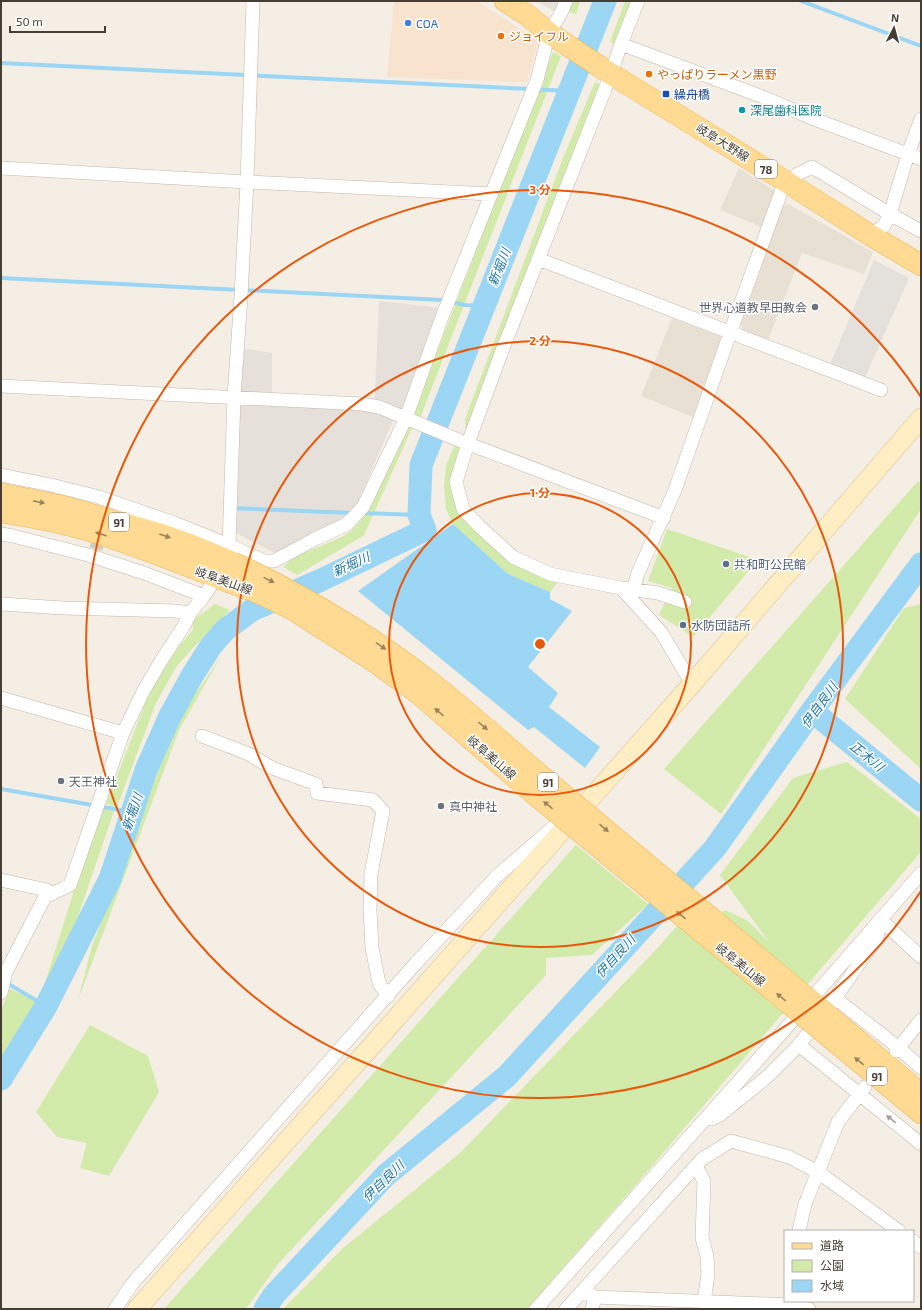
<svg xmlns="http://www.w3.org/2000/svg" width="922" height="1310" viewBox="0 0 922 1310" font-family="'Exo 2','Noto Sans JP',sans-serif">
<rect width="100%" height="100%" fill="#f4eee5"/>
<path fill="#e8e0d2" d="M739,168L775,191L762,227L720,210Z
M788,204L873,252L864,274L802,253L768,340L743,330L739,318L783,206Z
M672,318L724,338L693,417L641,396Z"/>
<path fill="#f8e4ce" d="M394,1H476L538,40L527,82L387,77Z"/>
<path fill="#e6e0da" d="M537,1H559L555,12Z
M379,301L441,308L405,404L393,421L357,504L340,520L277,554L234,532L241,348L272,353V395L364,408L374,413Z"/>
<path fill="#d2ebaa" d="M573,1H580L576,14L569,12Z
M625,1H633L617,45L610,42Z
M553,52L561,56L420,418L415,416V409Z
M595,82L602,86L466,433L465,419L563,158Z
M408,425L413,426L364,535L358,539L297,575L283,567L294,557L342,537L352,530L361,520Z
M455,444L462,448L454,481L465,518L520,568L540,573L557,583L550,592L508,574L453,524L446,509L444,486L446,466Z
M918,481L921,484V509L721,814L664,769Z
M667,529L758,560L693,637L659,615L672,588L648,581Z
M215,604L230,610L193,648L176,667L156,703L117,807L106,804L148,696L168,659L193,630V620Z
M921,604V769L845,699L904,608Z
M220,658L179,730L78,1000L91,949L178,719Z
M847,762L921,819V852L633,1188L527,1309H283L342,1249L460,1153L652,954L686,916L701,934L725,910L748,921L769,942L720,875L793,778Z
M100,808L114,811L62,963L49,990L42,992Z
M576,845L648,904L592,955L546,958V975L278,1264L246,1309H164Z
M9,989L36,1000V1010L1,1062V1011Z
M90,1025L148,1056L159,1092L109,1176L80,1168L87,1143L57,1137L36,1112Z"/>
<path fill="#e4e1dd" d="M874,260L909,278L864,380L829,367Z"/>
<path fill="#9cd6f5" d="M453,524L508,574L550,592V599L572,611L528,667L558,693L549,707L600,747L585,768L534,727L528,730L358,591Z"/>
<g fill="none" stroke-linecap="round" stroke-linejoin="round">
<path stroke="#9cd6f5" stroke-width="4" d="M801,1L921,46
M1,63L569,91
M1,278L442,300L465,305L484,306
M232,508L353,513
M362,513L419,515
M1,789L126,811
M5,982L46,1006"/>
<path stroke="#9cd6f5" stroke-width="23" d="M812,711L921,800
M1,1079L46,1006L110,879L146,770L170,716L192,676L211,646L225,630L252,610L319,581L425,530L419,515L421,465L605,1
M265,1309L274,1295L386,1175L507,1076L715,848L812,711L921,564"/>
<path stroke="#d1cbc2" stroke-width="13" stroke-dasharray="13 6" stroke-linecap="butt" d="M96,549L102,527"/>
<g stroke="#c3b8aa" stroke-width="14">
<path id="street" d="M621,44L638,1
M1,168L247,182L491,194
M796,175L812,167L890,214L921,231
M870,235L884,226L890,214L908,154L921,119
M538,259L881,390
M1,386L362,404L379,407L461,441L664,518
M1,475L51,485L99,497L177,524L229,545L264,561H274L315,539L347,524L363,507L406,418L442,317L537,80L549,33L561,13L566,1
M1,534L13,536L88,555L144,573L204,596
M228,547L229,545L234,397L241,296L247,182L253,1
M621,588L661,632L692,684
M633,590L638,573L675,490L730,333L785,181
M685,602L658,593L621,588L550,574L513,557L479,526L463,509L456,482L468,443L502,351L611,74L621,44L763,97L814,119L921,159
M1,604L63,608L175,611L190,613
M1,698L123,733
M202,736L249,754L272,768L316,784L317,793L373,800L383,811L371,874L370,910L372,948L379,983L388,996
M1,880L47,890L52,894
M880,919L921,957
M1,993L6,972L45,897L70,885L123,733L144,690L161,661L185,624L190,613L204,596L210,587
M835,998L899,1048L921,1068
M799,1045L921,1144
M896,1051L921,1020
M712,1119L720,1115L767,1077L799,1045L835,998L877,938L880,919
M696,1166L704,1181L702,1238L707,1256L708,1274L704,1302
M799,1231L805,1204L838,1122L865,1087
M913,1241L921,1247
M582,1291L595,1297L790,1305L809,1309
M115,1309L132,1284L416,963L498,875L557,824
M536,1309L779,1036L921,873
M566,1309L702,1159L731,1141L789,1157L818,1172L899,1231
M592,1309L595,1297"/>
</g>
<g stroke="#dbc393" stroke-width="20">
<path id="secondary" d="M137,1309L383,1033L692,684L921,418"/>
</g>
<g stroke="#ecb85a" stroke-width="22">
<path id="primary" d="M505,1L527,15L549,33L611,74L785,181L870,235L921,265
M1,494L62,506L160,534L191,545L234,563
M1,512C33,517 66,523 97,533C141,547 185,565 229,582
M844,1029L921,1094
M833,1040L921,1113"/>
</g>
<use href="#street" stroke="#fff" stroke-width="13"/>
<use href="#secondary" stroke="#ffedc3" stroke-width="19"/>
<use href="#primary" stroke="#ffda92" stroke-width="21"/>
<g stroke="#ecb85a" stroke-width="22" stroke-linecap="butt">
<path id="primary-bridge" d="M234,563C307,597 375,638 438,688C479,721 518,757 559,791C654,870 749,949 844,1029
M229,582L259,593L292,609L378,664L419,694L533,793L833,1040"/>
</g>
<use href="#primary-bridge" stroke="#ffda92" stroke-width="21"/>
</g>
<defs><path id="oneway-solid" d="M-6-.8H1V-3.2L6.5 0L1 3.2V.8H-6Z"/></defs>
<g fill="#99845e">
<use href="#oneway-solid" transform="translate(39 502) rotate(11)"/>
<use href="#oneway-solid" transform="translate(101 534) rotate(-161)"/>
<use href="#oneway-solid" transform="translate(165 536) rotate(19)"/>
<use href="#oneway-solid" transform="translate(269 580) rotate(26)"/>
<use href="#oneway-solid" transform="translate(381 646) rotate(34)"/>
<use href="#oneway-solid" transform="translate(439 712) rotate(-139)"/>
<use href="#oneway-solid" transform="translate(483 726) rotate(40)"/>
<use href="#oneway-solid" transform="translate(548 805) rotate(-141)"/>
<use href="#oneway-solid" transform="translate(604 828) rotate(40)"/>
<use href="#oneway-solid" transform="translate(681 915) rotate(-141)"/>
<use href="#oneway-solid" transform="translate(781 997) rotate(-141)"/>
<use href="#oneway-solid" transform="translate(859 1061) rotate(-141)"/>
</g>
<use fill="#a29e9a" href="#oneway-solid" transform="translate(891 1119) rotate(-141)"/>
<g fill="none" stroke="#e8590c" stroke-width="2">
<circle cx="540" cy="644" r="151"/>
<circle cx="540" cy="644" r="303"/>
<path d="M921 891A454 454 0 1 1 921 397"/>
</g>
<circle fill="#3f7fe0" stroke="#fff" stroke-width="1.5" cx="408" cy="23" r="4"/>
<g fill="#e8710a" stroke="#fff" stroke-width="1.5">
<circle cx="501" cy="36" r="4"/>
<circle cx="649" cy="74" r="4"/>
</g>
<rect fill="#1a4fb4" stroke="#fff" stroke-width="1.5" x="662" y="90" width="8" height="8" rx="2"/>
<circle fill="#0f9aa8" stroke="#fff" stroke-width="1.5" cx="742" cy="110" r="4"/>
<g fill="#6b7280" stroke="#fff" stroke-width="1.5">
<circle cx="815" cy="307" r="4"/>
<circle cx="61" cy="781" r="4"/>
<circle cx="441" cy="806" r="4"/>
</g>
<g fill="#5c6f8a" stroke="#fff" stroke-width="1.5">
<circle cx="726" cy="564" r="4"/>
<circle cx="683" cy="625" r="4"/>
</g>
<g text-anchor="middle" dominant-baseline="central" stroke-width="3" stroke-linejoin="round" paint-order="stroke">
<g fill="#fff" stroke="#7e7871" stroke-width="1">
<rect x="755" y="160" width="22" height="18" rx="3"/>
<rect x="109" y="513" width="20" height="18" rx="3"/>
<rect x="538" y="773" width="20" height="18" rx="3"/>
<rect x="867" y="1067" width="20" height="18" rx="3"/>
</g>
<g font-size="11" font-weight="bold" fill="#463e34">
<text x="766" y="169">78</text>
<text x="119" y="522">91</text>
<text x="548" y="782">91</text>
<text x="877" y="1076">91</text>
</g>
<g font-size="12" fill="#366cbe" stroke="#fff" text-anchor="start">
<text x="416" y="23">COA</text>
</g>
<g font-size="12" fill="#c56008" stroke="#fff" text-anchor="start">
<text x="509" y="36">ジョイフル</text>
<text x="657" y="74">やっぱりラーメン黒野</text>
</g>
<g font-size="12" fill="#164399" stroke="#fff" text-anchor="start">
<text x="674" y="94">繰舟橋</text>
</g>
<g font-size="12" fill="#0d838f" stroke="#fff" text-anchor="start">
<text x="750" y="110">深尾歯科医院</text>
</g>
<g font-size="12" fill="#463e34" stroke="#fff">
<text transform="translate(723 142) rotate(32)">岐阜大野線</text>
<text transform="translate(224 580) rotate(20)">岐阜美山線</text>
<text transform="translate(492 757) rotate(41)">岐阜美山線</text>
<text transform="translate(741 964) rotate(39)">岐阜美山線</text>
</g>
<g font-size="12" fill="#5b616d" stroke="#fff" text-anchor="start">
<text x="807" y="307" text-anchor="end">世界心道教早田教会</text>
<text x="69" y="781">天王神社</text>
<text x="449" y="806">真中神社</text>
</g>
<g font-size="12" fill="#4e5e75" stroke="#fff" text-anchor="start">
<text x="734" y="564">共和町公民館</text>
<text x="691" y="625">水防団詰所</text>
</g>
<g font-size="13" font-style="italic" fill="#2378a9" stroke="#fff">
<text transform="translate(499 267) rotate(-68)">新堀川</text>
<text transform="translate(351 564) rotate(-25)">新堀川</text>
<text transform="translate(819 705) rotate(-54)">伊自良川</text>
<text transform="translate(867 756) rotate(39)">正木川</text>
<text transform="translate(132 812) rotate(-71)">新堀川</text>
<text transform="translate(615 956) rotate(-48)">伊自良川</text>
<text transform="translate(383 1181) rotate(-44)">伊自良川</text>
</g>
</g>
<circle cx="540" cy="644" r="6" fill="#e8590c" stroke="#fff" stroke-width="2"/>
<g font-size="12" text-anchor="middle" font-weight="bold" fill="#e8590c" stroke="#fff" stroke-width="3" stroke-linejoin="round" paint-order="stroke">
<text x="540" y="194">3 分</text>
<text x="540" y="345">2 分</text>
<text x="540" y="497">1 分</text>
</g>
<rect width="922" height="1310" fill="none" stroke="#463e34" stroke-width="4"/>
<rect x="784" y="1230" width="130" height="72" fill="#ffffff" stroke="#b5b2ae"/>
<rect x="792" y="1243" width="20" height="6" fill="#ffda92" stroke="#b5b2ae"/>
<text x="820" y="1250" font-size="12" fill="#463e34">道路</text>
<rect x="792" y="1260" width="20" height="12" fill="#d2ebaa" stroke="#b5b2ae"/>
<text x="820" y="1270" font-size="12" fill="#463e34">公園</text>
<rect x="792" y="1280" width="20" height="12" fill="#9cd6f5" stroke="#b5b2ae"/>
<text x="820" y="1290" font-size="12" fill="#463e34">水域</text>
<g transform="translate(894 28) rotate(6)" stroke="#ffffff" stroke-width="3" paint-order="stroke">
<path d="M0-3L7 15L0 10L-7 15Z" fill="#463e34"/>
<text y="-6" font-size="11" font-weight="bold" text-anchor="middle" fill="#463e34">N</text>
</g>
<path d="M10 26v6h95v-6" fill="none" stroke="#463e34" stroke-width="2"/>
<text x="16" y="26" font-size="12" fill="#463e34" stroke="#ffffff" stroke-width="3" paint-order="stroke">50 m</text>
</svg>
